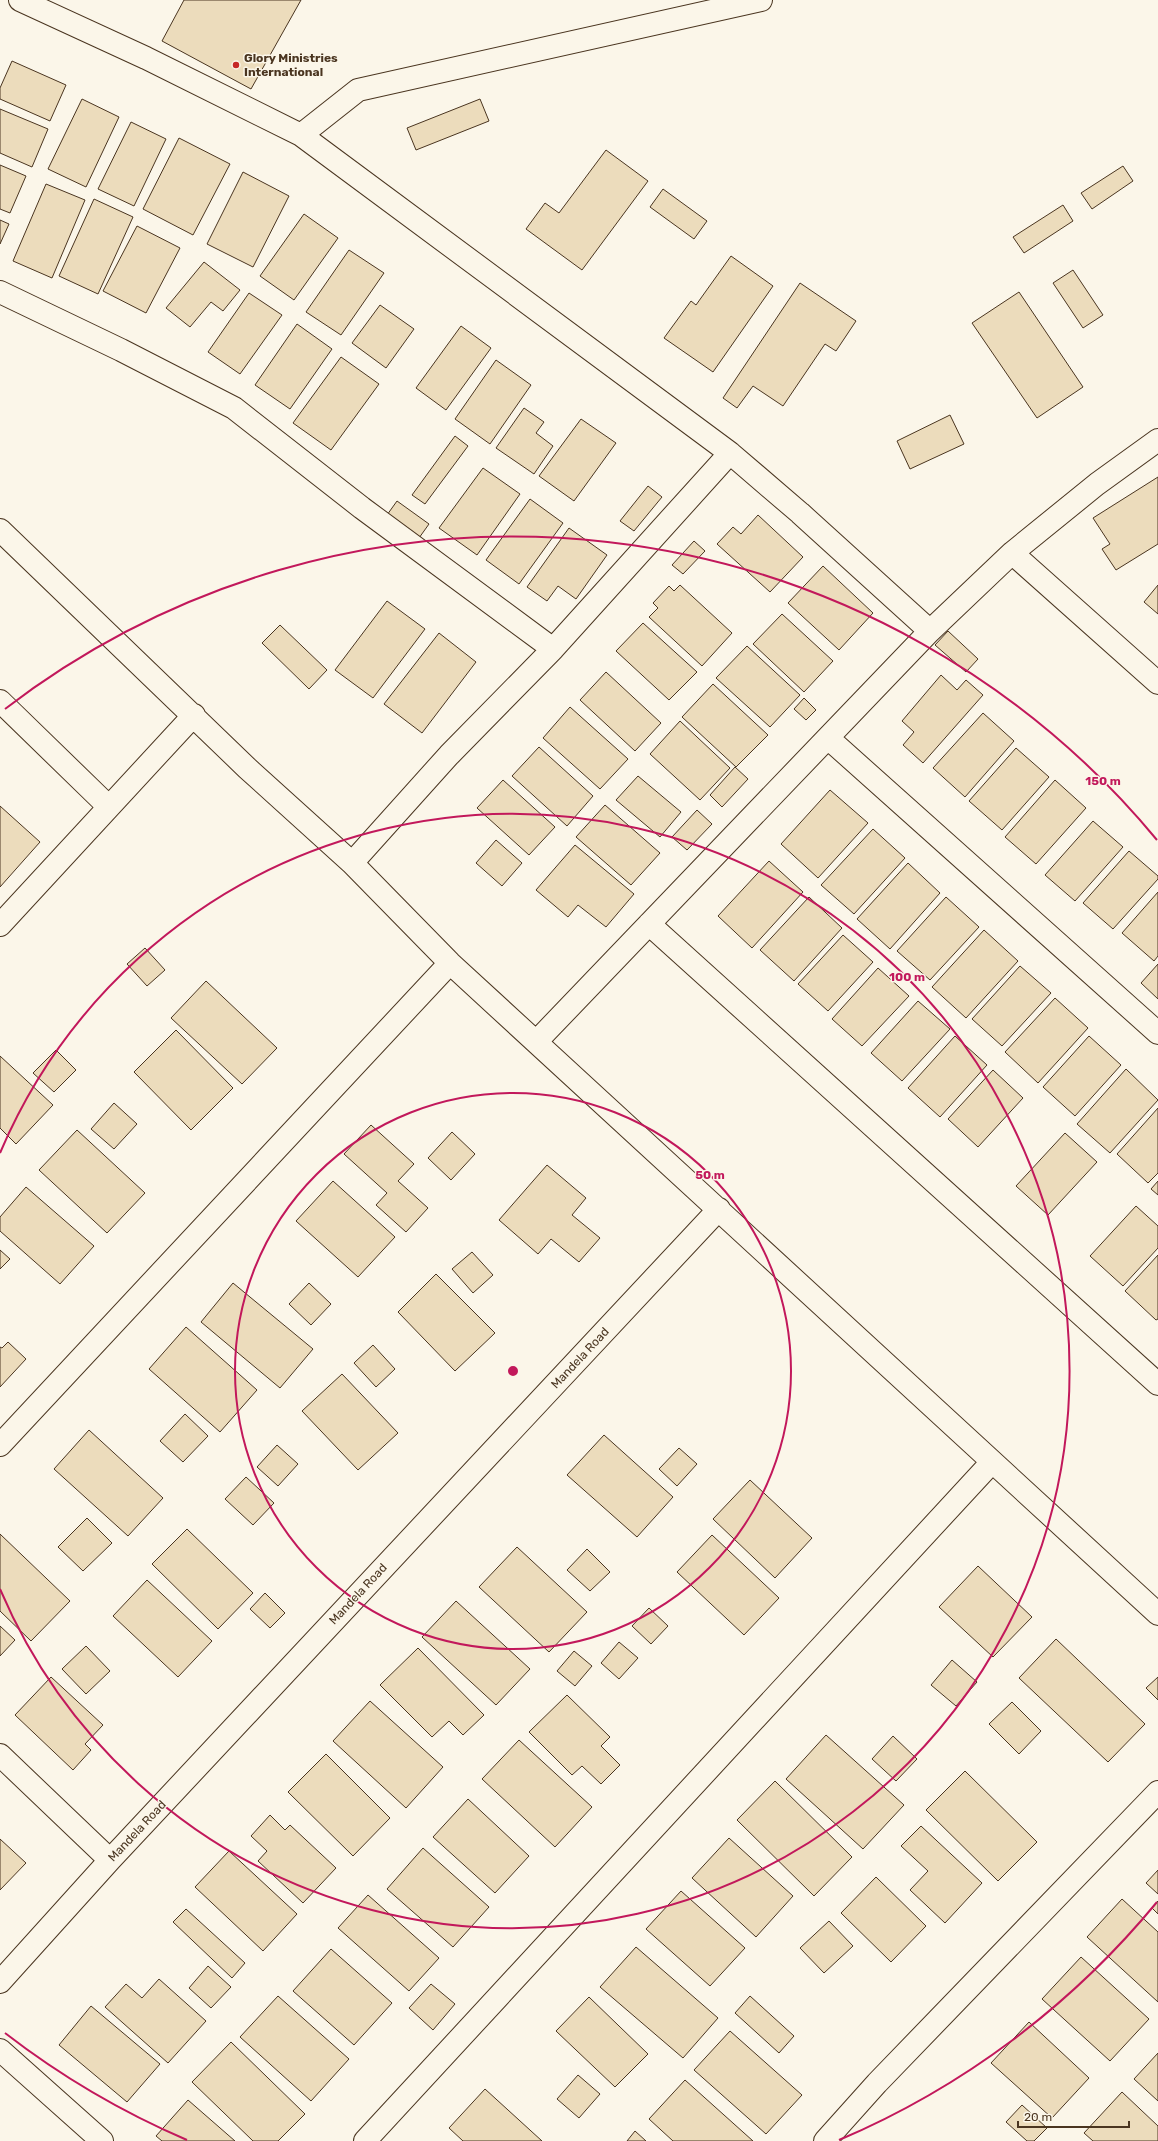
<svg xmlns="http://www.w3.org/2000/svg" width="1158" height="2141" viewBox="0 0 1158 2141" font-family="Rubik,sans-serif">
<rect width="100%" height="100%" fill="#fbf6e9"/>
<path fill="#ecdcbc" stroke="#4a3520" d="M184,0H301L251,89L162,41Z
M12,61L66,85L50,121L0,99V88Z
M82,99L119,117L86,187L48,169Z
M480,99L489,121L416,150L407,128Z
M0,109L48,129L32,167L0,153Z
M131,122L166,139L134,206L98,189Z
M179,138L230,164L193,235L143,209Z
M606,150L648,181L582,270L526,229L545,203L559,213Z
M0,165L26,176L10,213L0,209Z
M1123,166L1133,181L1092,209L1081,193Z
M243,172L289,196L253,267L207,244Z
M46,184L85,200L52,278L13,261Z
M663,189L707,221L694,239L650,207Z
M94,199L133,217L98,294L59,276Z
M1063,205L1073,221L1024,253L1013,237Z
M304,214L338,238L294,300L260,276Z
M0,220L9,224L0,244Z
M137,226L180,248L146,313L103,291Z
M349,250L384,273L341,335L306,312Z
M731,256L773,286L713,372L664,338L691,301L696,305Z
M204,262L240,290L223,311L211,302L190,327L166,308Z
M1073,270L1103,315L1083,328L1053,283Z
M800,283L856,321L836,351L825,344L783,406L753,386L737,408L723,398Z
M1019,292L1083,387L1037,418L972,323Z
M249,293L282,315L240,374L208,352Z
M380,305L414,329L386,368L352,343Z
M297,324L332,349L290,409L255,385Z
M461,326L491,348L446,410L416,388Z
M341,357L379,384L331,450L293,423Z
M496,360L531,385L490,444L455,419Z
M524,408L544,422L536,433L553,446L534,474L496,448Z
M950,415L964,444L910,469L897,441Z
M581,419L616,443L574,501L539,476Z
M455,436L468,446L425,504L412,495Z
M483,468L520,494L477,555L439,528Z
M1158,477V544L1116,570L1102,549L1110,544L1093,518Z
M648,486L662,497L634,531L620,521Z
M530,499L563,523L519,584L486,560Z
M397,501L429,524L419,538L387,515Z
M758,515L803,557L770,592L717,544L733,527L741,534Z
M569,528L607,555L576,599L558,586L547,601L527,587Z
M694,541L705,551L683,574L672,565Z
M823,566L873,613L839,650L788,603Z
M680,585L732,633L702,666L649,617L658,608L653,603L669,586L674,591Z
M1158,585V614L1144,602Z
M387,601L425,629L373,698L335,670Z
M782,614L833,661L804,692L753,644Z
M643,623L697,672L669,700L616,651Z
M280,625L327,670L309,689L262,643Z
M948,631L978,659L966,672L935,645Z
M439,633L476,662L422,733L384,704Z
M747,646L800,695L770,727L716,678Z
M606,672L661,723L635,751L580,700Z
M941,675L957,690L966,680L983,695L923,763L903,745L914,732L902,721Z
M713,684L768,735L736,767L682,717Z
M804,698L816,710L806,720L794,709Z
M570,707L628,759L600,789L543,738Z
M983,713L1014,741L965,797L933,768Z
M680,721L730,768L700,800L650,754Z
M539,747L593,796L567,826L512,776Z
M1016,748L1049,777L1002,830L969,801Z
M735,767L748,779L722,807L710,795Z
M638,776L681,812L660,837L616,800Z
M503,780L555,827L529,855L477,808Z
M1055,780L1086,808L1036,864L1005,837Z
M830,790L868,823L818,878L781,844Z
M605,805L660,853L631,885L576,837Z
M0,806L40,842L0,887Z
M697,810L712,824L687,850L672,837Z
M1093,821L1123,847L1075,901L1045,875Z
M873,829L905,858L854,914L821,885Z
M496,840L522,863L502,886L476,863Z
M575,845L634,894L606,927L578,905L568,917L536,890Z
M1129,851L1158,876V879L1113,929L1083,903Z
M769,861L803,892L752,948L718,916Z
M908,863L940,893L890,949L857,919Z
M1158,892V956L1154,961L1122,933Z
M809,897L842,928L794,981L760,950Z
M946,897L979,927L930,980L897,951Z
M984,930L1018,961L966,1018L932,987Z
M843,935L873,962L828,1011L798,984Z
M145,948L165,970L147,986L127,964Z
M1158,964V999L1141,983Z
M1020,966L1051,993L1002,1046L972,1019Z
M878,968L909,996L862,1046L832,1019Z
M206,981L277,1048L242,1084L171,1018Z
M1055,998L1088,1028L1038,1083L1005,1052Z
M918,1001L950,1029L902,1081L871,1053Z
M176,1030L233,1088L191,1130L134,1072Z
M955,1036L987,1065L940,1117L908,1088Z
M1089,1036L1121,1065L1075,1116L1043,1087Z
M56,1050L76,1070L54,1092L33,1073Z
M0,1056L53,1105L16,1144L0,1128Z
M1126,1069L1158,1100L1110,1153L1077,1124Z
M993,1070L1023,1098L978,1147L948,1119Z
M114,1103L137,1124L114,1149L91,1129Z
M1158,1108V1173L1148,1183L1117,1154Z
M371,1125L414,1164L398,1181L428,1208L406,1232L376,1205L387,1193L344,1154Z
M77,1130L145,1193L107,1233L39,1170Z
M452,1132L475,1154L451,1180L428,1158Z
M1065,1133L1097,1162L1048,1215L1016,1186Z
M547,1165L586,1198L572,1215L600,1238L579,1262L551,1239L538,1254L499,1220Z
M333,1181L395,1237L358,1277L296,1221Z
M1158,1181V1195L1151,1189Z
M26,1187L94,1246L60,1284L0,1231V1217Z
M1136,1206L1158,1226V1248L1123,1286L1090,1256Z
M0,1250L10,1259L0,1269Z
M472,1252L493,1275L473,1293L452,1269Z
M1158,1255V1319L1156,1320L1125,1291Z
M436,1274L495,1333L455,1371L398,1312Z
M233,1283L313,1349L280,1388L201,1322Z
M309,1283L331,1304L311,1325L289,1304Z
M186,1327L257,1390L220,1432L149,1369Z
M8,1342L26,1359L0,1387V1347L2,1348Z
M373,1345L395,1369L376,1387L354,1363Z
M342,1374L398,1433L358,1470L302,1411Z
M185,1414L208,1436L183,1462L160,1441Z
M89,1430L163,1498L128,1536L54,1469Z
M604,1435L673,1497L637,1537L567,1475Z
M277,1445L298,1464L278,1486L257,1467Z
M679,1448L697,1464L677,1486L659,1469Z
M246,1477L274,1503L253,1525L225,1499Z
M750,1480L812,1538L775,1578L713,1519Z
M87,1518L112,1543L83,1571L58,1547Z
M187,1529L253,1593L218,1629L152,1564Z
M0,1534L70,1601L31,1641L0,1611Z
M712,1535L779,1598L744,1635L677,1572Z
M517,1547L587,1612L549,1652L479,1587Z
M587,1549L610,1572L590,1591L567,1570Z
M978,1566L1032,1617L993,1657L939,1607Z
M147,1580L212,1641L178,1677L113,1616Z
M265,1593L285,1613L270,1628L250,1609Z
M456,1601L530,1669L496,1705L422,1637Z
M649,1608L668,1626L651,1644L632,1626Z
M0,1626L15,1640L0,1656Z
M1056,1639L1145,1724L1108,1762L1019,1678Z
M619,1642L638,1658L619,1679L601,1663Z
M86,1646L110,1671L86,1694L62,1669Z
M418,1648L484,1715L463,1735L449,1721L432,1737L380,1685Z
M574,1651L592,1666L575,1686L557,1671Z
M952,1660L977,1682L956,1706L931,1685Z
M51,1677L103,1725L85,1744L91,1750L73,1770L15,1715Z
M1158,1677V1700L1146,1688Z
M567,1695L610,1737L601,1746L620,1765L601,1784L582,1766L572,1775L529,1732Z
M370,1701L443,1767L406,1808L333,1741Z
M1012,1702L1041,1731L1019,1754L989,1724Z
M826,1735L904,1805L863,1849L786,1779Z
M893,1736L917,1759L896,1781L872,1759Z
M519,1740L592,1807L555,1847L482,1779Z
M326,1754L390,1818L353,1856L288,1792Z
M965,1771L1037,1842L998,1881L926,1810Z
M775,1781L852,1857L814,1896L737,1820Z
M468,1799L529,1856L495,1893L433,1837Z
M270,1815L285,1830L290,1825L336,1868L303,1903L258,1861L267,1851L251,1836Z
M921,1826L982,1883L945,1923L910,1890L928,1871L901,1846Z
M729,1838L793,1896L756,1937L692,1878Z
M0,1839L26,1863L0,1890Z
M423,1848L489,1907L453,1947L387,1889Z
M229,1851L297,1914L263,1951L195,1887Z
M1158,1870V1894L1146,1883Z
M876,1877L926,1926L891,1962L841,1913Z
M681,1891L745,1948L710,1986L646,1929Z
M368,1895L439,1958L409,1991L338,1928Z
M1122,1899L1158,1932V2002L1087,1937Z
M1158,1901V1914L1152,1908Z
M186,1909L245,1963L232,1978L173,1922Z
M829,1921L853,1946L824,1973L800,1948Z
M636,1947L718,2018L683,2058L600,1987Z
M331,1949L392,2003L354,2045L293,1991Z
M1081,1957L1149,2019L1110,2061L1042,1999Z
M208,1966L231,1987L211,2008L189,1988Z
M159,1979L206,2021L168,2063L105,2007L126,1984L142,1998Z
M431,1984L455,2004L433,2030L409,2008Z
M278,1996L349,2059L311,2101L240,2037Z
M750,1996L794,2036L779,2053L735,2013Z
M589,1997L648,2054L615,2087L556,2031Z
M91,2006L160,2064L127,2102L59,2045Z
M1029,2022L1089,2078L1052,2118L991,2063Z
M730,2031L802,2095L766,2134L694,2070Z
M231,2042L305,2114L278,2141H253L192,2082Z
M1158,2053V2101L1134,2079Z
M578,2075L600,2094L579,2118L557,2099Z
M685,2080L753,2141H673L649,2119Z
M485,2089L542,2141H463L449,2128Z
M1122,2092L1158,2126V2141H1093L1084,2133Z
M188,2100L235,2141H162L156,2136Z
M1022,2105L1047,2128L1034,2141H1027L1006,2122Z
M635,2131L646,2141H627Z"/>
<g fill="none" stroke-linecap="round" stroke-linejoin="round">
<g stroke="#4a3520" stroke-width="24">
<path id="minor" d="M20,0L146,58L301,135L730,453L800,513L930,631
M301,135L358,90L761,0
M0,292L121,350L234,408L362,508L553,649
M0,530L247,768L352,863L450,963L1158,1614
M1012,553L1158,683
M0,701L109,807
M828,738L1158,1033
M352,863L449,755L553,649L730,453
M649,924L1158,1384
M0,925L194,715
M536,1042L930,631L1012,553L1097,484L1158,440
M0,1445L450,963
M0,1755L110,1860
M0,1982L110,1860L719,1209
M0,2050L102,2141
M365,2141L992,1462
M825,2141L877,2083L1158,1792"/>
</g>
<use href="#minor" stroke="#fbf6e9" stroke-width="22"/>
</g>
<g fill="none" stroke="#c2185b" stroke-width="2">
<circle cx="513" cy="1371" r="278"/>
<path d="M0 1153A557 557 0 1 1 0 1589"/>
<path d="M1157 1902A835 835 0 0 1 839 2140M187 2140A835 835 0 0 1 5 2033M5 709A835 835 0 0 1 1157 840"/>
</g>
<circle fill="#c62828" stroke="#fbf6e9" stroke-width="1.5" cx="236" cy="65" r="4"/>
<g text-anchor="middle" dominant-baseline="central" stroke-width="3" stroke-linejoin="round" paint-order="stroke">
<g font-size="12" font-weight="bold" fill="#4a3520" stroke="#fbf6e9" text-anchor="start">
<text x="244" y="58">Glory Ministries<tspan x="244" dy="14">International</tspan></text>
</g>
<g font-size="12" fill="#4a3520" stroke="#fbf6e9">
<text transform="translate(580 1358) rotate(-47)">Mandela Road</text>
<text transform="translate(358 1594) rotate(-47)">Mandela Road</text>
<text transform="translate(137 1831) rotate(-47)">Mandela Road</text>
</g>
</g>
<circle cx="513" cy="1371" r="6" fill="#c2185b" stroke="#fbf6e9" stroke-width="2"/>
<g font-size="12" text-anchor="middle" font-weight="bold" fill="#c2185b" stroke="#fbf6e9" stroke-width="3" stroke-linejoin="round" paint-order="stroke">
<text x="1103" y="785">150 m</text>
<text x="907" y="981">100 m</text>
<text x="710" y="1179">50 m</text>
</g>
<path d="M1018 2121v6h111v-6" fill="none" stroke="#4a3520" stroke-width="2"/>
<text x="1024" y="2121" font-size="12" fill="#4a3520" stroke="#fbf6e9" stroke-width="3" paint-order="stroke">20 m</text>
</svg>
